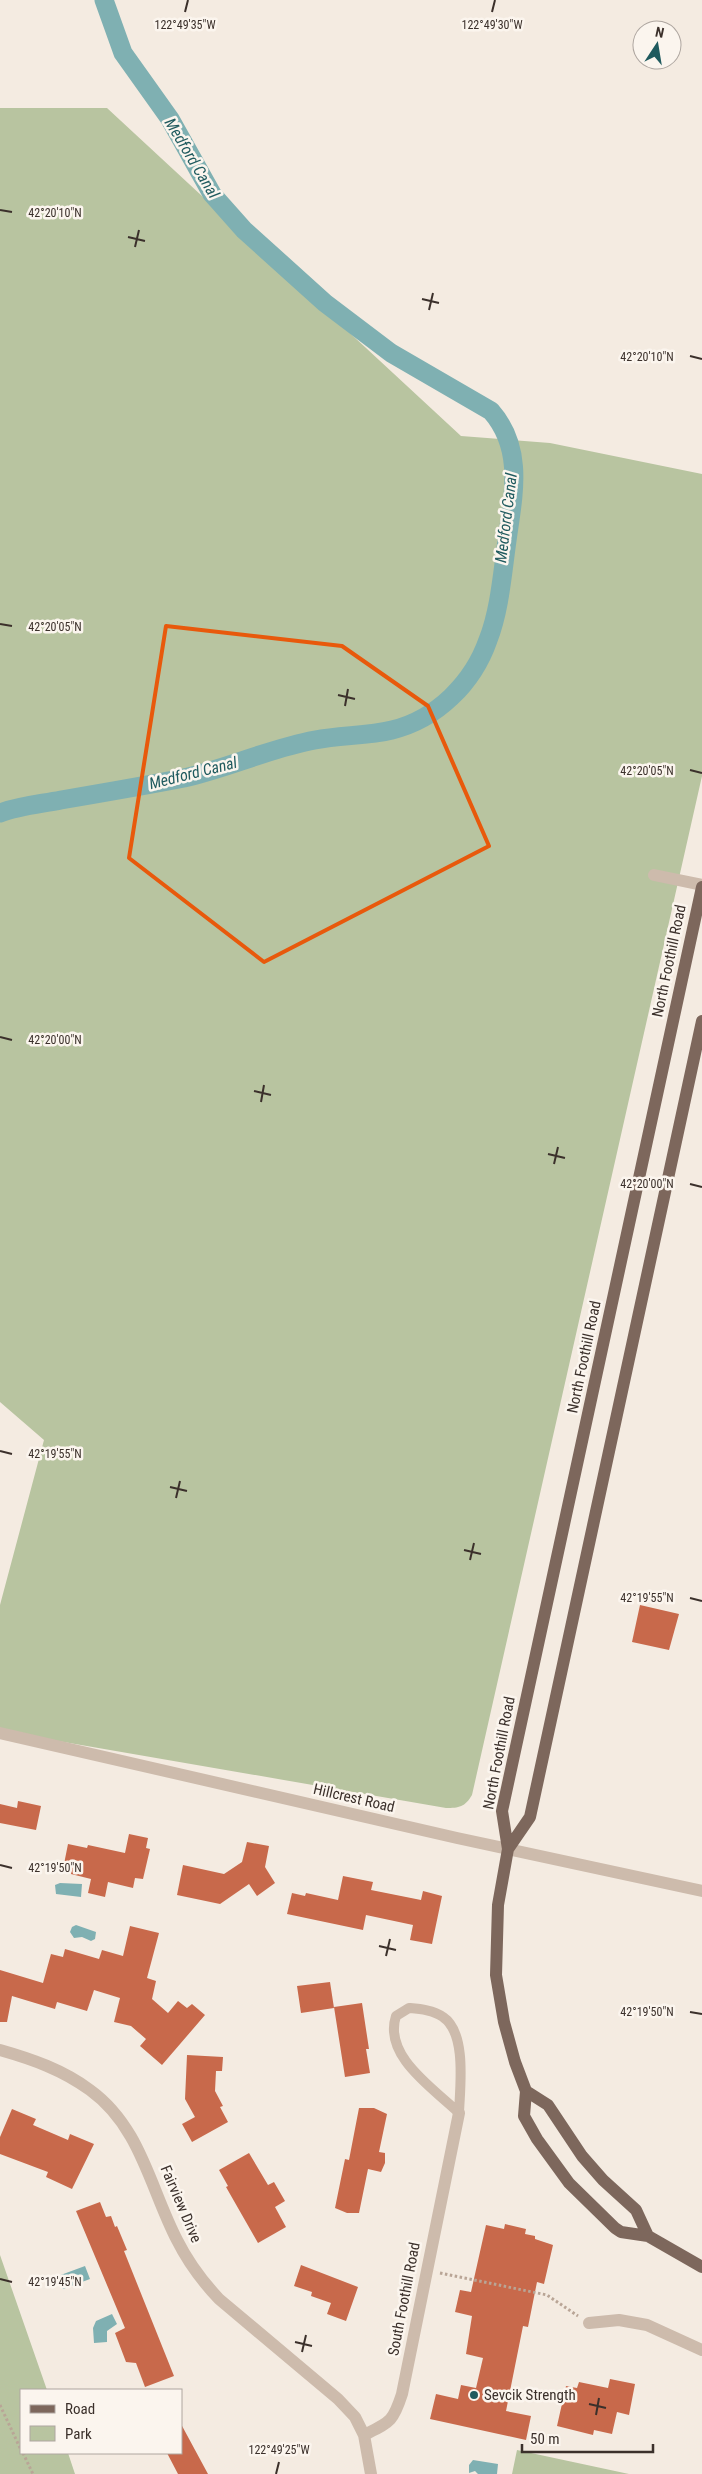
<svg xmlns="http://www.w3.org/2000/svg" width="702" height="2474" viewBox="0 0 702 2474" font-family="'Roboto Condensed',sans-serif">
<rect width="100%" height="100%" fill="#f4ebe1"/>
<path fill="#b8c4a0" d="M0,108H107L461,436L550,443L702,474V776L472,1795C465,1807 459,1808 446,1808L0,1731V1605L44,1440L0,1402Z
M0,2255L47,2390H21V2453H68L75,2474H0Z
M517,2450L629,2474H512Z"/>
<path fill="#7fb0b2" d="M60,1883L82,1884L81,1897L56,1894L55,1885Z
M76,1925L96,1932L95,1939L91,1941L82,1937L74,1938L70,1932L72,1927Z
M85,2266L90,2279L63,2289L58,2276Z
M112,2314L117,2324L107,2331V2342L94,2343L93,2328L96,2321Z
M473,2460L498,2464L497,2474H478L475,2471L469,2473V2465Z"/>
<g fill="none" stroke-linecap="round" stroke-linejoin="round">
<path stroke="#7fb0b2" stroke-width="19" d="M0,813C19,806 41,804 61,800C102,793 143,786 184,778C228,768 271,748 315,740C341,735 367,736 392,730C437,719 473,683 488,640C499,612 502,578 506,548C512,500 526,451 491,411L391,353L325,303L244,230L212,194L170,119L123,53L104,0"/>
</g>
<path fill="#c8694b" d="M640,1605L679,1614L669,1650L632,1642Z
M18,1801L41,1806L36,1830L0,1823V1804L17,1808Z
M129,1834L148,1838L146,1848L150,1849L143,1879L135,1878L133,1888L108,1882L105,1897L88,1893L91,1879L71,1874L72,1866L64,1864L68,1844L87,1848L88,1845L125,1853Z
M247,1842L269,1846L265,1867L275,1883L257,1896L249,1884L220,1904L177,1895L183,1865L224,1874L242,1862Z
M343,1876L373,1882L371,1890L421,1900L423,1891L442,1896L432,1944L410,1940L413,1925L366,1915L363,1930L287,1914L292,1893L305,1896L306,1893L338,1900Z
M130,1926L159,1933L147,1978L156,1981L152,1999L168,2013L178,2001L187,2008L192,2004L205,2015L162,2065L140,2046L146,2039L131,2026L114,2022L120,1998L94,1990L87,2011L57,2002L55,2009L12,1996L7,2022H0V1970L43,1983L51,1954L63,1957L65,1949L99,1959L102,1950L123,1956Z
M330,1982L334,2008L301,2013L297,1986Z
M362,2003L369,2049H366L370,2073L345,2077L334,2007Z
M187,2055L223,2057L222,2071H216L215,2091L223,2106L220,2107L228,2122L192,2142L182,2124L195,2117L185,2099Z
M359,2108H374L387,2114L379,2152L385,2153V2163L381,2172L368,2169L359,2213H347L335,2208L345,2159L349,2160Z
M12,2109L36,2119L33,2125L68,2140L70,2134L94,2144L72,2189L46,2177L48,2172L0,2154V2137Z
M249,2153L268,2185L274,2182L285,2201L275,2207L286,2227L258,2243L226,2187L228,2186L219,2170Z
M100,2202L106,2217L111,2216L115,2227L117,2226L127,2250L124,2251L174,2376L145,2387L136,2363L126,2362L115,2333L125,2328L76,2211Z
M505,2224L526,2229L525,2234L535,2236V2239L553,2245L544,2284L537,2282L528,2327L523,2326L506,2411L531,2416L526,2440L430,2419L436,2394L458,2399L461,2385L476,2388L483,2358L466,2354L472,2316L455,2312L460,2290L471,2292L486,2225L504,2229Z
M301,2265L358,2287L346,2321L327,2314L331,2303L311,2296L312,2292L294,2286Z
M610,2379L635,2384L629,2415L617,2412L612,2434L594,2430L593,2435L557,2426L566,2386L577,2388L579,2382L608,2388Z
M181,2424L208,2474H178L167,2453H181Z"/>
<g fill="none" stroke-linecap="round" stroke-linejoin="round">
<path stroke="#b9a596" stroke-width="3" stroke-dasharray="2.5 2.5" stroke-linecap="butt" d="M440,2273L547,2295L578,2316
M0,2405L21,2450
M23,2453L33,2474"/>
<path stroke="#cdbbac" stroke-width="10" d="M409,2008C420,2009 433,2010 443,2017C467,2033 460,2087 459,2113C433,2088 383,2056 396,2016Z"/>
<path stroke="#cdbbac" stroke-width="12" d="M654,875L702,885
M0,2050C32,2059 63,2070 90,2090C141,2127 150,2188 177,2240C188,2262 202,2281 219,2299L338,2399L355,2417L364,2435
M589,2323L619,2320L647,2325L702,2350
M371,2474L364,2435C390,2422 393,2422 402,2394L459,2113"/>
<path stroke="#cdbbac" stroke-width="12" d="M0,1733L457,1838L702,1891"/>
<path stroke="#7d675c" stroke-width="12" d="M702,887L502,1811L508,1849L498,1905L496,1975L504,2022L515,2062L526,2091L524,2116L537,2139L569,2183L615,2228L621,2232L648,2236L702,2267
M508,1849L530,1817L702,1021
M526,2091L548,2105L582,2156L603,2180L636,2210L648,2236"/>
</g>
<path fill="none" stroke="#e8590c" stroke-width="4" stroke-linejoin="round" d="M166,626L342,646L428,706L489,846L264,962L129,858Z"/>
<path fill="none" stroke="#3b302b" stroke-width="2" d="M185,12L188,0M492,12L495,0M0,210L12,212M128,237L145,241M135,247L139,230M422,299L439,303M429,310L433,293M690,356L702,359M0,624L12,626M338,695L355,699M345,706L348,689M690,770L702,773M0,1037L12,1040M254,1091L271,1095M261,1102L264,1085M548,1154L565,1158M554,1164L558,1147M690,1184L702,1187M0,1451L12,1454M170,1487L187,1491M176,1498L180,1481M464,1550L481,1554M470,1560L474,1543M690,1598L702,1601M0,1865L12,1868M379,1946L396,1950M386,1956L390,1939M690,2012L702,2014M0,2279L12,2282M295,2342L312,2346M302,2352L306,2335M589,2404L606,2408M596,2415L599,2398M276,2474L279,2462"/>
<circle fill="#1f5a5e" stroke="#fbf5ee" stroke-width="2" cx="474" cy="2395" r="5"/>
<g text-anchor="middle" dominant-baseline="central" stroke-width="5" stroke-linejoin="round" paint-order="stroke">
<g font-size="15" fill="#3b302b" stroke="#fbf5ee">
<text transform="translate(669 961) rotate(-78)">North Foothill Road</text>
<text transform="translate(584 1357) rotate(-78)">North Foothill Road</text>
<text transform="translate(499 1753) rotate(-79)">North Foothill Road</text>
<text transform="translate(354 1798) rotate(13)">Hillcrest Road</text>
<text transform="translate(181 2204) rotate(67)">Fairview Drive</text>
<text transform="translate(404 2299) rotate(-79)">South Foothill Road</text>
</g>
<g font-size="15" fill="#3b302b" stroke="#fbf5ee" text-anchor="start">
<text x="484" y="2395">Sevcik Strength</text>
</g>
<g font-size="16" font-style="italic" fill="#1f5a5e" stroke="#fbf5ee">
<text transform="translate(192 158) rotate(59)">Medford Canal</text>
<text transform="translate(506 518) rotate(-83)">Medford Canal</text>
<text transform="translate(193 773) rotate(-14)">Medford Canal</text>
</g>
</g>
<g font-size="12" text-anchor="middle" fill="#3b302b" stroke="#fbf5ee" stroke-width="5" stroke-linejoin="round" paint-order="stroke">
<text x="185" y="29">122°49'35"W</text>
<text x="492" y="29">122°49'30"W</text>
<text x="55" y="217">42°20'10"N</text>
<text x="647" y="361">42°20'10"N</text>
<text x="55" y="631">42°20'05"N</text>
<text x="647" y="775">42°20'05"N</text>
<text x="55" y="1044">42°20'00"N</text>
<text x="647" y="1188">42°20'00"N</text>
<text x="55" y="1458">42°19'55"N</text>
<text x="647" y="1602">42°19'55"N</text>
<text x="55" y="1872">42°19'50"N</text>
<text x="647" y="2016">42°19'50"N</text>
<text x="55" y="2286">42°19'45"N</text>
<text x="279" y="2454">122°49'25"W</text>
</g>
<rect x="20" y="2389" width="162" height="65" fill="#fbf5ee" stroke="#aea6a0"/>
<rect x="30" y="2405" width="25" height="8" fill="#7d675c" stroke="#aea6a0"/>
<text x="65" y="2414" font-size="15" fill="#3b302b">Road</text>
<rect x="30" y="2426" width="25" height="15" fill="#b8c4a0" stroke="#aea6a0"/>
<text x="65" y="2439" font-size="15" fill="#3b302b">Park</text>
<g transform="translate(657 45) rotate(12)"><circle r="24" fill="#fbf5ee" stroke="#aea6a0"/>
<path d="M0-4L9 19L0 12L-9 19Z" fill="#1f5a5e"/>
<text y="-8" font-size="14" font-weight="bold" text-anchor="middle" fill="#3b302b">N</text>
</g>
<path d="M522 2444v8h131v-8" fill="none" stroke="#3b302b" stroke-width="2.5"/>
<text x="530" y="2444" font-size="15" fill="#3b302b" stroke="#fbf5ee" stroke-width="4" paint-order="stroke">50 m</text>
</svg>
